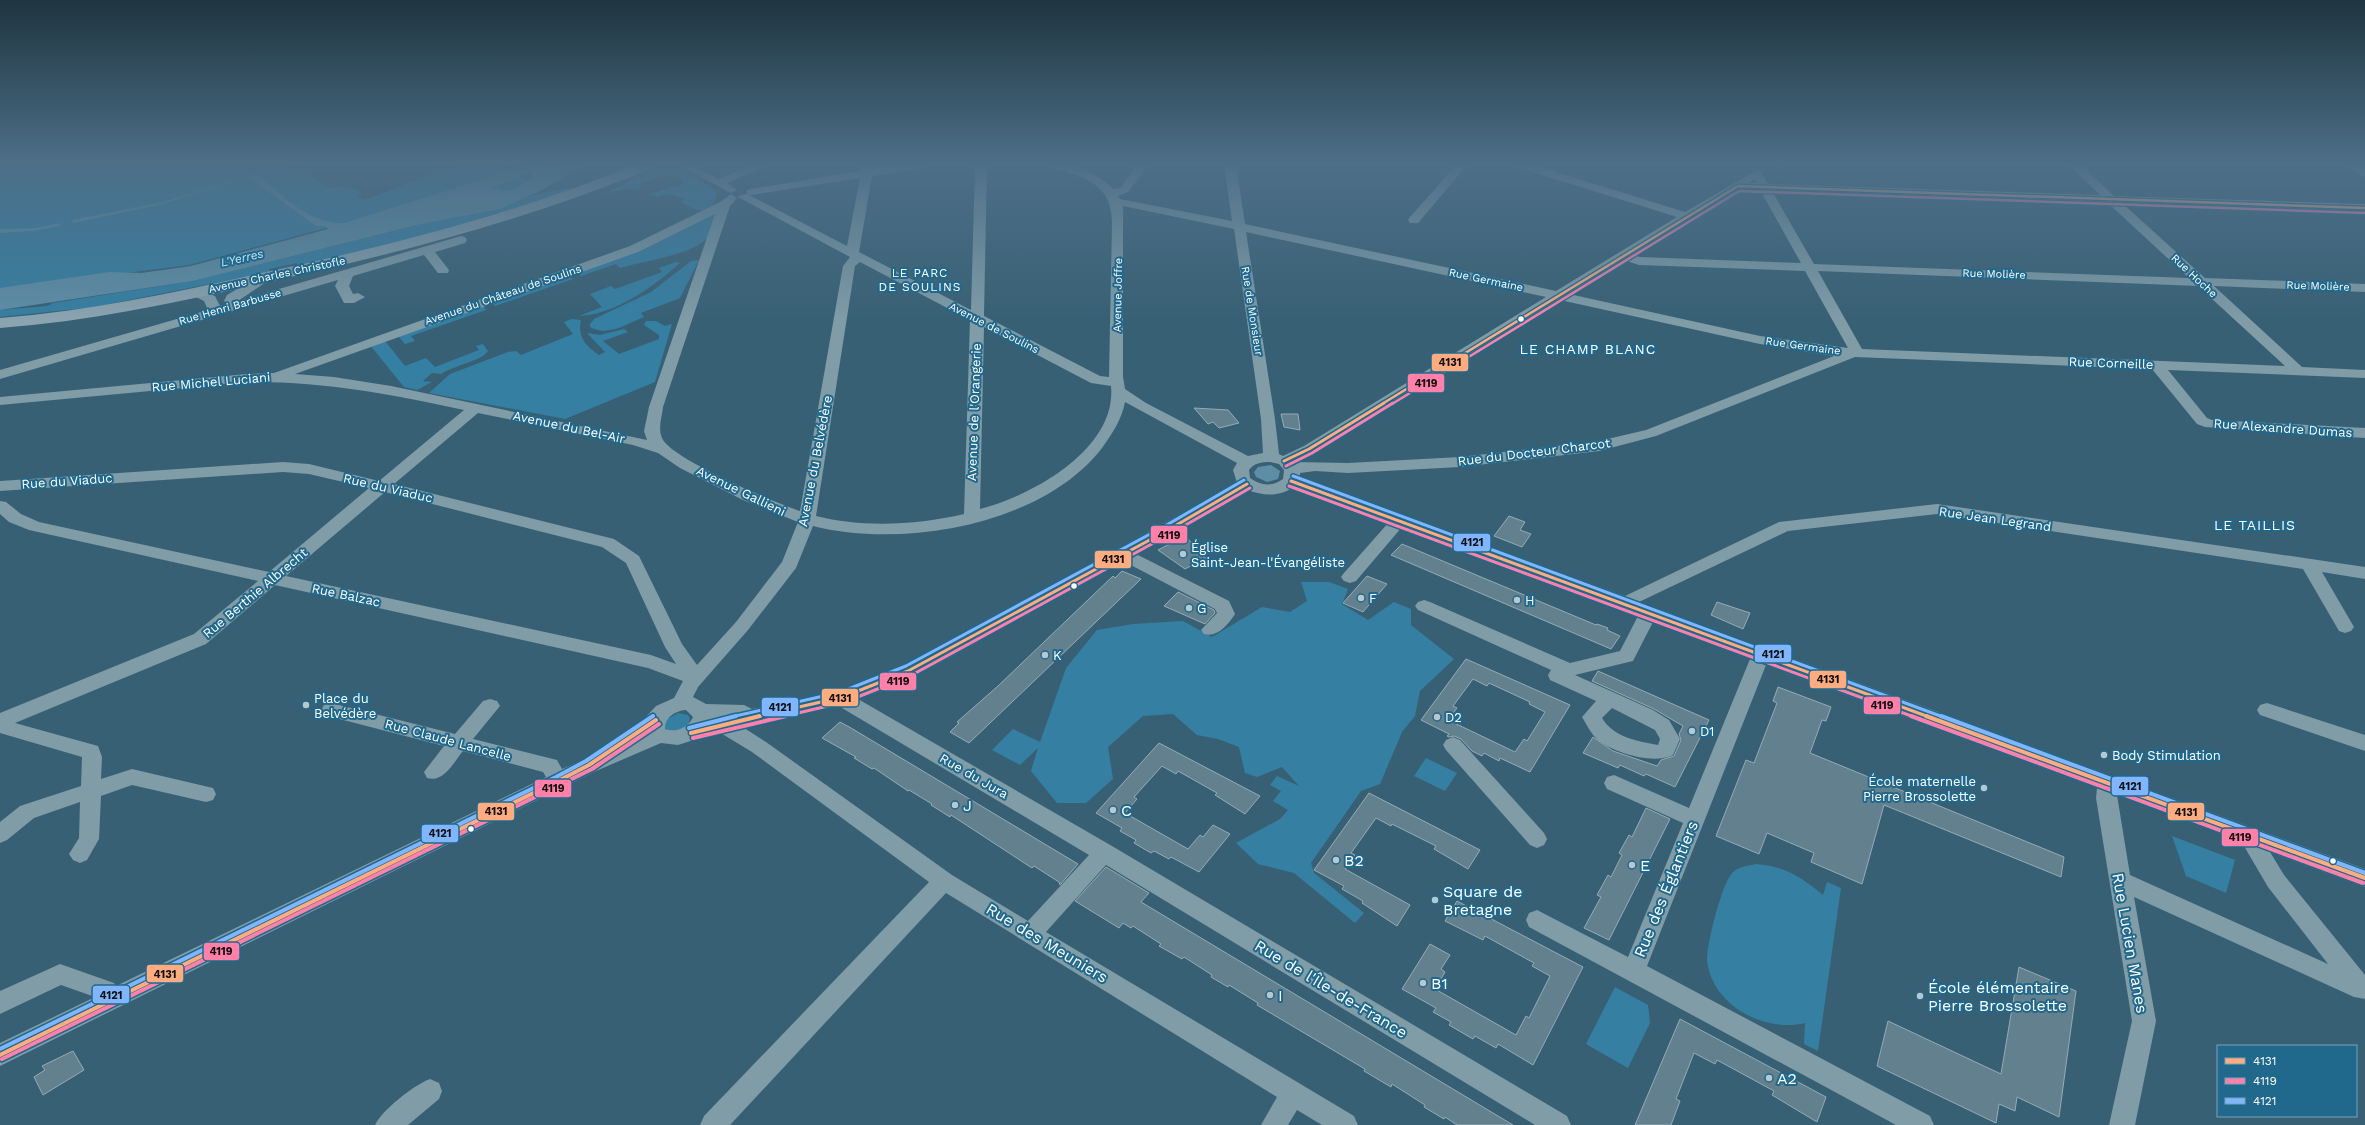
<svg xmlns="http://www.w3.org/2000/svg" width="2365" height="1125" viewBox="0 0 2365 1125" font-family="'Work Sans',sans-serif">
<rect width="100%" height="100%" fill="#386074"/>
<path fill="#357fa2" d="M0,164H286L331,188L344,186L360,191L358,197L365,200L460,164H536L494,176L475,186L417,209L344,223L189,265L0,289Z
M671,165L716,190C718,201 710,212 698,210C692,209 685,204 680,202L685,198L667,194L657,197L650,194L684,183L680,178L671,173L640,184L641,188L633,190L629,188L605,194L648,171Z
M517,176L530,181L520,193L491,188Z
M571,187L566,193L515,211L507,210C438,232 368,250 297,265V263L269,269V272L95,307L0,317V310L47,306L53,303L193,281L421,224L501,209L530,196Z
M717,212C715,219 714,227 711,233C701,254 642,261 620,268L616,264L581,276L578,273L647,247Z
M699,260L680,298L641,313L644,317C627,324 607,337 590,327V324L594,319L651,292L691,261Z
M676,262L680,263C653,287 616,314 579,316L602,307L590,294L611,286L615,289L662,272L659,268Z
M568,275L573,279L495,306L491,302Z
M482,305L486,310L411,336L415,341L405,344L398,336Z
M572,319L581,320C577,337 586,346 599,355L605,352L587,333L600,335L624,329L628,332L603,341L619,354L659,339V335L644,325L646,321H656L665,326L672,324L655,382L565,419L429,393L450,374L508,352L516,351L521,355L573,334L564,322Z
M385,341L405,366L426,358L435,367L479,350L476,346L483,344L488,351C482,361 452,366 441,374L432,373L423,381L432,382L417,390L404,387L370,345Z
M1301,582H1329L1348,589L1342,604L1368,620L1394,602L1411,609V625L1454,659L1420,691L1415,716L1402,732L1380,784L1361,791L1311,863L1314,873L1364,913L1355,923L1294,873L1258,864L1236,843L1280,819L1288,810L1273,801L1281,791L1270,785L1277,776L1299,786L1282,767L1257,777L1245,773L1239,747L1218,739L1197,735L1173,714L1143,716L1108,747L1113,779L1086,803H1057L1031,771L1038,748L1020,765L992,750L1013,729L1040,742L1066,668L1097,630L1133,624L1183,621L1212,637L1262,607L1290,612L1307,601Z
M678,713L688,715L690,718L688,726L677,732L667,730L664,727L667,719Z
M1426,758L1457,773L1445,791L1414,776Z
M2172,836L2235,860L2226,893L2186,876Z
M1756,864C1784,866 1802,877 1823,895L1827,882L1841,888L1818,1051L1804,1044L1805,1023C1769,1032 1723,1011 1710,974C1709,970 1707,963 1707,959C1707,943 1722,882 1733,872C1740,866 1748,866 1756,864Z
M1615,987L1648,1005L1650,1023L1628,1068L1586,1044Z"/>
<path fill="#5e8ea6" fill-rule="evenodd" d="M539,164H585L542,190L501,209L421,224L193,281L0,310V288L109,272L141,273L191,266L328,229L325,226H316L248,177L159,205L73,223L72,220L163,202L256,174C281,193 309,225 344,223L497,175ZM531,174L533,176C517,190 513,193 492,188L523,175Z
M61,223L60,226L32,231L0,233V229L37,228Z
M1271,465L1280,471L1278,479L1267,482L1256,477L1254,472L1258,467Z"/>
<path fill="#63808f" stroke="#94abb6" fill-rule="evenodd" d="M1194,408L1228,410L1239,423L1219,428L1213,422L1208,424Z
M1281,414H1298L1300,430L1284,427Z
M1509,516L1525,522L1520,530L1531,534L1522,547L1494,536Z
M1185,536L1206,558L1185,569L1158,550Z
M1402,544L1596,625L1597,624L1608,628L1607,630L1620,636L1611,649L1391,555Z
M1122,571L1141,579L969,743L950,732L959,723L957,722L998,686L1113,576L1115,578Z
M1367,576L1387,584L1363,612L1343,603Z
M1178,592L1214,610L1215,613L1205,624L1164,606Z
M1717,602L1750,613L1743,629L1711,615Z
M1466,659L1570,705L1530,772L1500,758L1499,761L1484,753L1482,756L1472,751L1461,739L1454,736L1449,737L1447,736L1449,734L1421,720ZM1473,679L1487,686L1489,683L1530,702L1529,704L1545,712L1527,741L1524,739L1515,752L1448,720L1457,708L1453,706Z
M1598,671L1709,720L1675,787L1646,774L1644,776L1620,765L1618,768L1583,753L1593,737L1613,751L1657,766L1661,760L1674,756L1681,740L1679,734L1683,726L1654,709L1592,681Z
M1778,687L1831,707L1826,721L1822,720L1810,753L2064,857L2061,877L1884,805L1862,884L1811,862L1814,853L1767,833L1759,854L1716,836L1746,760L1754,763L1777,703L1773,701Z
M840,722L851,728L1078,864L1060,885L1059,882L1034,866L1032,868L951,815L950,817L931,805L932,804L909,790L908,791L874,768L872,769L854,758L856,757L822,738Z
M1159,743L1260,796L1245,814L1215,795L1217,793L1178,771L1176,774L1162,766L1134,797L1137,799L1125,813L1188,849L1200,835L1203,837L1213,825L1230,834L1199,872L1171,857L1169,859L1154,851L1151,853L1134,843L1136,840L1120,831L1122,828L1096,813Z
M1369,793L1480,850L1468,869L1434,849L1436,846L1392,824L1391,826L1376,818L1351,853L1355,855L1345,869L1410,905L1397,926L1362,903L1363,901L1342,889L1344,886L1314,870Z
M1646,808L1670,819L1609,940L1584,928L1601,897L1597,895L1608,875L1611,877L1622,855L1619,853L1629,835L1632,837Z
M1106,867L1149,893L1141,902L1513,1125H1457L1445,1117L1444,1119L1424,1107L1425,1105L1392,1084L1391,1087L1364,1071L1365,1069L1257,1005L1258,1003L1229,985L1228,987L1211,977L1212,975L1184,957L1182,959L1159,946L1161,944L1133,926L1131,928L1123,923L1119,928L1075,901Z
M1457,901L1583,967L1533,1065L1498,1044L1496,1048L1475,1036L1473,1039L1449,1025L1451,1022L1433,1012L1436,1008L1402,989L1430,944L1450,955L1441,969L1445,972L1435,989L1516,1035L1526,1016L1529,1018L1550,976L1532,966L1534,963L1485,936L1483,940L1445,921Z
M2019,967L2076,991L2059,1117L2017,1097L2015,1111L1999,1104L1996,1123L1877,1066L1888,1021L2001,1074Z
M1680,1019L1826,1097L1817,1122L1772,1095L1774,1091L1717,1060L1715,1064L1694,1053L1676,1099L1680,1101L1671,1125H1635Z
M73,1051L84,1070L43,1095L34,1077L45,1070L42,1066Z"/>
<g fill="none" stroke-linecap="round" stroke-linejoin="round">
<path fill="#7f9ca7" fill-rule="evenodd" d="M677,164H691L718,179L755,164H771L727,183L737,190L731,193Z
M862,164H874L873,169L903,164H931L926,167L872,176L859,252L971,310L975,164H987L984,316L1100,376L1109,377L1112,224C1112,190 1094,180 1064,171C1058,169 1050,168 1047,164C1071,164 1096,171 1113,189L1120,188L1138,164H1149L1128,192L1118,196L1120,199L1232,221L1224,164H1236L1245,224L1556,291L1677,217L1507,164H1527L1553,171L1685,212L1757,170L1761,171L1763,173L1761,176L1764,177L1768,184L2100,195L2068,164H2080L2114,196L2365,204V212L2122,203L2205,278L2365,284V292L2214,286L2302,367L2365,370V378L2168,370L2207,418L2212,420L2365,428V438L2205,427L2197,424L2152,369L1855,357L1656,436L1599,451L1460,467L1348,473L1315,471L1300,473V479L1625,596L1779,522L1937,504L2365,567V579L2322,572L2354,627L2351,631L2345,633L2339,631L2303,569L1937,514L1788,531L1639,602L2365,869V887L2270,852L2284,875L2365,975V999L2354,997L2134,897L2156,1021L2135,1125H2109L2132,1021L2096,798L2097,788L1766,665L1647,966L1930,1116L1934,1125H1896L1529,927L1526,920L1529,913L1537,910L1628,957L1683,823L1607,789L1604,783L1607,777L1614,775L1689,808L1750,659L1653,622L1633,661L1575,675L1653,710L1669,720L1680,739L1673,755C1654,765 1614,753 1598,740C1591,734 1587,725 1582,717L1596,701L1550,680L1548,675L1551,670L1418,610L1415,606L1418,602L1424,600L1430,602L1570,663L1620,651L1638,616L1402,527L1356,581L1350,583L1344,581L1341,577L1344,573L1389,522L1293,487C1280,497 1263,496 1248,490L1136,554L1229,601L1235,614C1228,625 1217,638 1204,634L1201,630L1217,613L1215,609L1123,561L936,665L893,686L858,699L1112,846L1567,1116L1571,1125H1535L1106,865L1046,932L1354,1116L1358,1125H1322L1297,1110L1288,1125H1261L1277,1097L946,893L730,1125H700L704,1116L929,882L752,752L719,732L678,745L661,743L596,771L0,1066V1043L95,997L61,985L0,1014V991L60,964L114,983L116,986L546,777L543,772L463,751C453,763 444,783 427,778L424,772L444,746L324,715L321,710L324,705L331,703L455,734L483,701L490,699L497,701L500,706L473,739L557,760L562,769L611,748L609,745L612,740L644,719L656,706L674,698L683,681L648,668L275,585L206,644L15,723L98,746L102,757L101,779L132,769L213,788L216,794L213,800L206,802L132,785L101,796L99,839L87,860L80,863L73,860L69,854L79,838L80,802L34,818L7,840L0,843V822L20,806L81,786L82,757L0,733V713L194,634L258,581L29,530L9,522L0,514V501L6,502L21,514L39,522L269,572L369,488L309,474L283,472L0,491V481L283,462L309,464L379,481L464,410C392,394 321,381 247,382L0,405V397L247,374L274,373L630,246L720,202L731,194L737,198L730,206L663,407C662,418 657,429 663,440C675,460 775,503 800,511L843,266L850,257L738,197L740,195L747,194V190L751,189L861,171ZM860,178L847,246L749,195H751ZM1755,179L1757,183H1749ZM1738,189L1760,190L1801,263L1640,257L1633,255L1688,220H1693L1695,217ZM1772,191L2108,203L2189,278L1814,264ZM1123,206L1234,229L1261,419L1263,453L1248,456L1146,403L1125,389L1123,377ZM715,214L649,407L644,431L647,440L391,386L334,377L295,374L638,252ZM1246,232L1546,297L1304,446L1283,456L1279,454L1275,419ZM1624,260L1639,265L1805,271L1848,348L1760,336L1569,294ZM860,262L970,320L964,514C917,525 863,528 816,516L855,266ZM1818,271L2198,286L2285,366L1862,349ZM1560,300L1760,344L1834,356L1646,430L1599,441L1460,457L1348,463L1294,462L1314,452ZM984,327L1091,383L1111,386C1117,450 1031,496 980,509ZM1125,402L1237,463L1233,470L1237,483L944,644C911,662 876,680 840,691C811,700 781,703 752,709L744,705L706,704L693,697L698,687L748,630L796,568L813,526C903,549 1043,525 1102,448C1112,434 1122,419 1125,402ZM478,413L633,445L658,453L680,468L743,500L798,522L782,562L736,622L697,665L682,644L639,556L614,539L394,484ZM1270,462L1279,464L1284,470L1283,479C1272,487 1261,486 1250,478L1249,470C1254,463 1261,462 1270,462ZM385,492L602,547L626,563L665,647L676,664L651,655L286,576ZM841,705L842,708L1089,855L1028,921L952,875L766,742L741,726ZM1612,708L1655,730L1660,739L1658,745C1638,741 1614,738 1602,718ZM686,710L693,717C688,728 676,733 665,729C665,717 675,711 686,710ZM2117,795L2241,841L2268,887L2328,964L2130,875Z
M1457,164H1468L1418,223H1410L1408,220L1410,217Z
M2346,164H2359L2365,169V177Z
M461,236L465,237L467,240L465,243L435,252L449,270L448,273H438L424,255L353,276L349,286L353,294L358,293L365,297L354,303H344L335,286L338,280L0,379V370L208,310L204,301L188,293L190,290L195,289L215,296L220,306L227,304L224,301L227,295L261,275L266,274L272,278L238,301Z
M2267,703L2365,735V751L2260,715L2257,710L2260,705Z
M1453,737L1460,740L1544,833L1547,839L1544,845L1537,848L1530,845L1446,750L1443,745L1446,740Z
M430,1079L439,1083L442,1091L439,1099L408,1125H375C382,1110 414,1085 430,1079Z"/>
<path fill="#8ba4b0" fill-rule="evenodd" d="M637,164H657L655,167C530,219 400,253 268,282C179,302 91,321 0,328V318C90,311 178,292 266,272C393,245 517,213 637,164Z"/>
<g stroke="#20688c" stroke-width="5">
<path id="bus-1-far2" d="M1382,404L1738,186L2365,208"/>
</g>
<g stroke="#20688c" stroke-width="6">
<path id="bus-1-far1" d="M1284,461L1309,449L1384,403
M1291,481L1929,717
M755,717L843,697L908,671L1168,530L1247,484"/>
</g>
<g stroke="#20688c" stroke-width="7">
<path id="bus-1" d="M1926,716L2365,878
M691,733L760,716
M0,1055L558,781L589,765L656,720"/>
</g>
<g stroke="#20688c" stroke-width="5">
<path id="bus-2-far2" d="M1392,404L1739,191L2365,213"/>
</g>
<g stroke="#20688c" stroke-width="6">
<path id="bus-2-far1" d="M1286,466L1312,453L1393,403
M1289,486L1914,717
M781,717L845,702L910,676L1170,534L1250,488"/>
</g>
<g stroke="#20688c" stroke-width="7">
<path id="bus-2" d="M1911,716L2363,883
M693,738L786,716
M2,1059L592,769L659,724"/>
</g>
<g stroke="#20688c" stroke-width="6">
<path id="bus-3-far1" d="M1293,476L1943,717
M652,717L653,716
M731,717L841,692L906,666L1165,526L1244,480"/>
</g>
<g stroke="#20688c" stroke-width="7">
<path id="bus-3" d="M1941,716L2365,873
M689,728L736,716
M0,1049L556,777L586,761L653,716"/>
</g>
<use href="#bus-1-far2" stroke="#ffac80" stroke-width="2.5"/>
<use href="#bus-1-far1" stroke="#ffac80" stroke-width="3"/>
<use href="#bus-1" stroke="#ffac80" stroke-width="4"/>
<use href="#bus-2-far2" stroke="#ff80a8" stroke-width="2.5"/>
<use href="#bus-2-far1" stroke="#ff80a8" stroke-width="3"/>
<use href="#bus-2" stroke="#ff80a8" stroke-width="4"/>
<use href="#bus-3-far1" stroke="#80b6ff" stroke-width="3"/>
<use href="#bus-3" stroke="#80b6ff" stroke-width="4"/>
</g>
<linearGradient id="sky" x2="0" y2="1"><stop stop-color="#1f3540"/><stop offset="0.51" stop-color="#4d6f88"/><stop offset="1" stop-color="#4d6f88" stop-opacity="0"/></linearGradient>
<rect width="2365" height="322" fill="url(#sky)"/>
<g fill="#fff" stroke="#20688c" stroke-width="1.5">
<circle cx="1521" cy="319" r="3.5"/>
<circle cx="1074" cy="586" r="3.5"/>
<circle cx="471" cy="829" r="3.5"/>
<circle cx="2333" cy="861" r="3.5"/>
</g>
<g fill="#b9c7ce" stroke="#20688c" stroke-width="1.5">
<circle cx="1183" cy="554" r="4"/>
<circle cx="1361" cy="598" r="4"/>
<circle cx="1517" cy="600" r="4"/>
<circle cx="1189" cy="608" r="4"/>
<circle cx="1045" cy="655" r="4"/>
<circle cx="306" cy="705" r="4"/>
<circle cx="1437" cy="717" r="4"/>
<circle cx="1692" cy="731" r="4"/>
<circle cx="2104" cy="755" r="4"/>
<circle cx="1984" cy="788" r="4"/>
<circle cx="955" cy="805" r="4"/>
<circle cx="1113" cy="810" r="4"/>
<circle cx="1336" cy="860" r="4"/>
<circle cx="1632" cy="865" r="4"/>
<circle cx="1435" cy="900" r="4"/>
<circle cx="1423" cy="983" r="4"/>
<circle cx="1270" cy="995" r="4"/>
<circle cx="1920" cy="996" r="4"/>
<circle cx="1769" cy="1078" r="4"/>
</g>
<g text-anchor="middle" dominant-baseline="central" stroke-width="4" stroke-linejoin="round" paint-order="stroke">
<g font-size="11" fill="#fff" stroke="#20688c">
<text transform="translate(1994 274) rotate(2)">Rue Molière</text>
<text transform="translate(277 275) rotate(-12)">Avenue Charles Christofle</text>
<text transform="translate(2194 276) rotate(43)">Rue Hoche</text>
<text transform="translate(1486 280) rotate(12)">Rue Germaine</text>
<text transform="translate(2318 286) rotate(2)">Rue Molière</text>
<text transform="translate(503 295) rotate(-19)">Avenue du Château de Soulins</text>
<text transform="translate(1118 295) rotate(-89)">Avenue Joffre</text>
<text transform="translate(230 307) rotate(-16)">Rue Henri Barbusse</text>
<text transform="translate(1252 311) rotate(81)">Rue de Monsieur</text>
<text transform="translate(994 328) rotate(27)">Avenue de Soulins</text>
<text transform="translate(1803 346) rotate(8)">Rue Germaine</text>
</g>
<g font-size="12" font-style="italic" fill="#c1e4f4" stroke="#20688c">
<text transform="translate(242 258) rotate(-13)">L'Yerres</text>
</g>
<g font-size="12" letter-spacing="1" fill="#fff" stroke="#20688c">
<text x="920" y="273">LE PARC<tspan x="920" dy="14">DE SOULINS</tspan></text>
</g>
<g font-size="13" fill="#fff" stroke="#20688c">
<text transform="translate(2111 363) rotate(2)">Rue Corneille</text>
<text transform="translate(211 382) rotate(-5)">Rue Michel Luciani</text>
<text transform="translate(974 412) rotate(-88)">Avenue de l'Orangerie</text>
<text transform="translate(569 427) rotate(12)">Avenue du Bel-Air</text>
<text transform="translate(2283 428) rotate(4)">Rue Alexandre Dumas</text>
<text transform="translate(1534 452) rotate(-7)">Rue du Docteur Charcot</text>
<text transform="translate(815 461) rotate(-79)">Avenue du Belvédère</text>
<text transform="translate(67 481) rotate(-4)">Rue du Viaduc</text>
<text transform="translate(388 488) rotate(13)">Rue du Viaduc</text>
<text transform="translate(741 491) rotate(26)">Avenue Gallieni</text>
<text transform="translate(1995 519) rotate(8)">Rue Jean Legrand</text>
<text transform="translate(255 593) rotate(-40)">Rue Berthie Albrecht</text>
<text transform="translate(346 595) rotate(12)">Rue Balzac</text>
<text transform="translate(448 740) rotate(15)">Rue Claude Lancelle</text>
<text transform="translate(974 776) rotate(30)">Rue du Jura</text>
</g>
<g font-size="13" fill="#fff" stroke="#20688c" text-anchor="start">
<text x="1191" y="547">Église<tspan x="1191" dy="15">Saint-Jean-l'Évangéliste</tspan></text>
<text x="1369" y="598">F</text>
<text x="1525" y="600">H</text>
<text x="1197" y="608">G</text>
<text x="1053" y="655">K</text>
<text x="314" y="698">Place du<tspan x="314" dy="15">Belvédère</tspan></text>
<text x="1445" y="717">D2</text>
<text x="1700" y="731">D1</text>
<text x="2112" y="755">Body Stimulation</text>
<text x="1976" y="781" text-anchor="end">École maternelle<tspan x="1976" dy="15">Pierre Brossolette</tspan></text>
</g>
<g font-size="14" letter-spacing="1" fill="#fff" stroke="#20688c">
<text x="1588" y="349">LE CHAMP BLANC</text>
<text x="2255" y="525">LE TAILLIS</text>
</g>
<g font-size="16" fill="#fff" stroke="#20688c" text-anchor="start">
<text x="963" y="805">J</text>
<text x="1121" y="810">C</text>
<text x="1344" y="860">B2</text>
<text x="1640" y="865">E</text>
<text x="1443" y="891">Square de<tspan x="1443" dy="18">Bretagne</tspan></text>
<text x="1431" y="983">B1</text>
<text x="1928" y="987">École élémentaire<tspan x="1928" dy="18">Pierre Brossolette</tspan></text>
<text x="1278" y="995">I</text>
<text x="1777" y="1078">A2</text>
</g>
<g font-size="16" fill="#fff" stroke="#20688c">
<text transform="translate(1666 889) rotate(-68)">Rue des Églantiers</text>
<text transform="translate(1047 943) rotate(31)">Rue des Meuniers</text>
<text transform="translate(2130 943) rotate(80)">Rue Lucien Manes</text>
<text transform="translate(1331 989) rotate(31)">Rue de l'Île-de-France</text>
</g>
</g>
<g stroke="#20688c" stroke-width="1.5">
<rect x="1431" y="353" width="38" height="19" rx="4" fill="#ffac80"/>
<rect x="1407" y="373" width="38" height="20" rx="4" fill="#ff80a8"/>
<rect x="1150" y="525" width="38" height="19" rx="4" fill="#ff80a8"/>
<rect x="1453" y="533" width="38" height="19" rx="4" fill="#80b6ff"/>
<rect x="1094" y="550" width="38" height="19" rx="4" fill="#ffac80"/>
<rect x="1754" y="644" width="38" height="19" rx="4" fill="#80b6ff"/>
<rect x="1809" y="670" width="38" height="19" rx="4" fill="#ffac80"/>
<rect x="879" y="672" width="38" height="19" rx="4" fill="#ff80a8"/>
<rect x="821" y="688" width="38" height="19" rx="4" fill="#ffac80"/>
<rect x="1863" y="696" width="38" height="19" rx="4" fill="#ff80a8"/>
<rect x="761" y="697" width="38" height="20" rx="4" fill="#80b6ff"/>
<rect x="2111" y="776" width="38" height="20" rx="4" fill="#80b6ff"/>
<rect x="534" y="779" width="38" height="19" rx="4" fill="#ff80a8"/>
<rect x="477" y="802" width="38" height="19" rx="4" fill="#ffac80"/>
<rect x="2167" y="802" width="38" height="19" rx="4" fill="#ffac80"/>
<rect x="421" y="824" width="38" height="19" rx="4" fill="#80b6ff"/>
<rect x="2221" y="828" width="38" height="19" rx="4" fill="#ff80a8"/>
<rect x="203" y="942" width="37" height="19" rx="4" fill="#ff80a8"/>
<rect x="146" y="964" width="38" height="19" rx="4" fill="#ffac80"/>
<rect x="92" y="985" width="38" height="19" rx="4" fill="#80b6ff"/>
</g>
<g font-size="11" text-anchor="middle" font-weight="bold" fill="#111">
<text x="1450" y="366">4131</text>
<text x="1426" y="387">4119</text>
<text x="1169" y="539">4119</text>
<text x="1472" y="546">4121</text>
<text x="1113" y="563">4131</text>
<text x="1773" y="658">4121</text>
<text x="1828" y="683">4131</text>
<text x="898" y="685">4119</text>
<text x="840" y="702">4131</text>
<text x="1882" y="709">4119</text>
<text x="780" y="711">4121</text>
<text x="2130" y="790">4121</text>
<text x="553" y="792">4119</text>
<text x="496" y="815">4131</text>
<text x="2186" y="816">4131</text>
<text x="440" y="837">4121</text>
<text x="2240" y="841">4119</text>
<text x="221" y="955">4119</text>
<text x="165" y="978">4131</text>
<text x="111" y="999">4121</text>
</g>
<rect x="2217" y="1045" width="140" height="72" fill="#20688c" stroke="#79a4ba"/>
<rect x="2225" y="1058" width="20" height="6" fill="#ffac80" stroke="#79a4ba"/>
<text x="2253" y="1065" font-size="12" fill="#ffffff">4131</text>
<rect x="2225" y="1078" width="20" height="6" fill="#ff80a8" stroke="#79a4ba"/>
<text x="2253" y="1085" font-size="12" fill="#ffffff">4119</text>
<rect x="2225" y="1098" width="20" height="6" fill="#80b6ff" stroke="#79a4ba"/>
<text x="2253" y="1105" font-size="12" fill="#ffffff">4121</text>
</svg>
